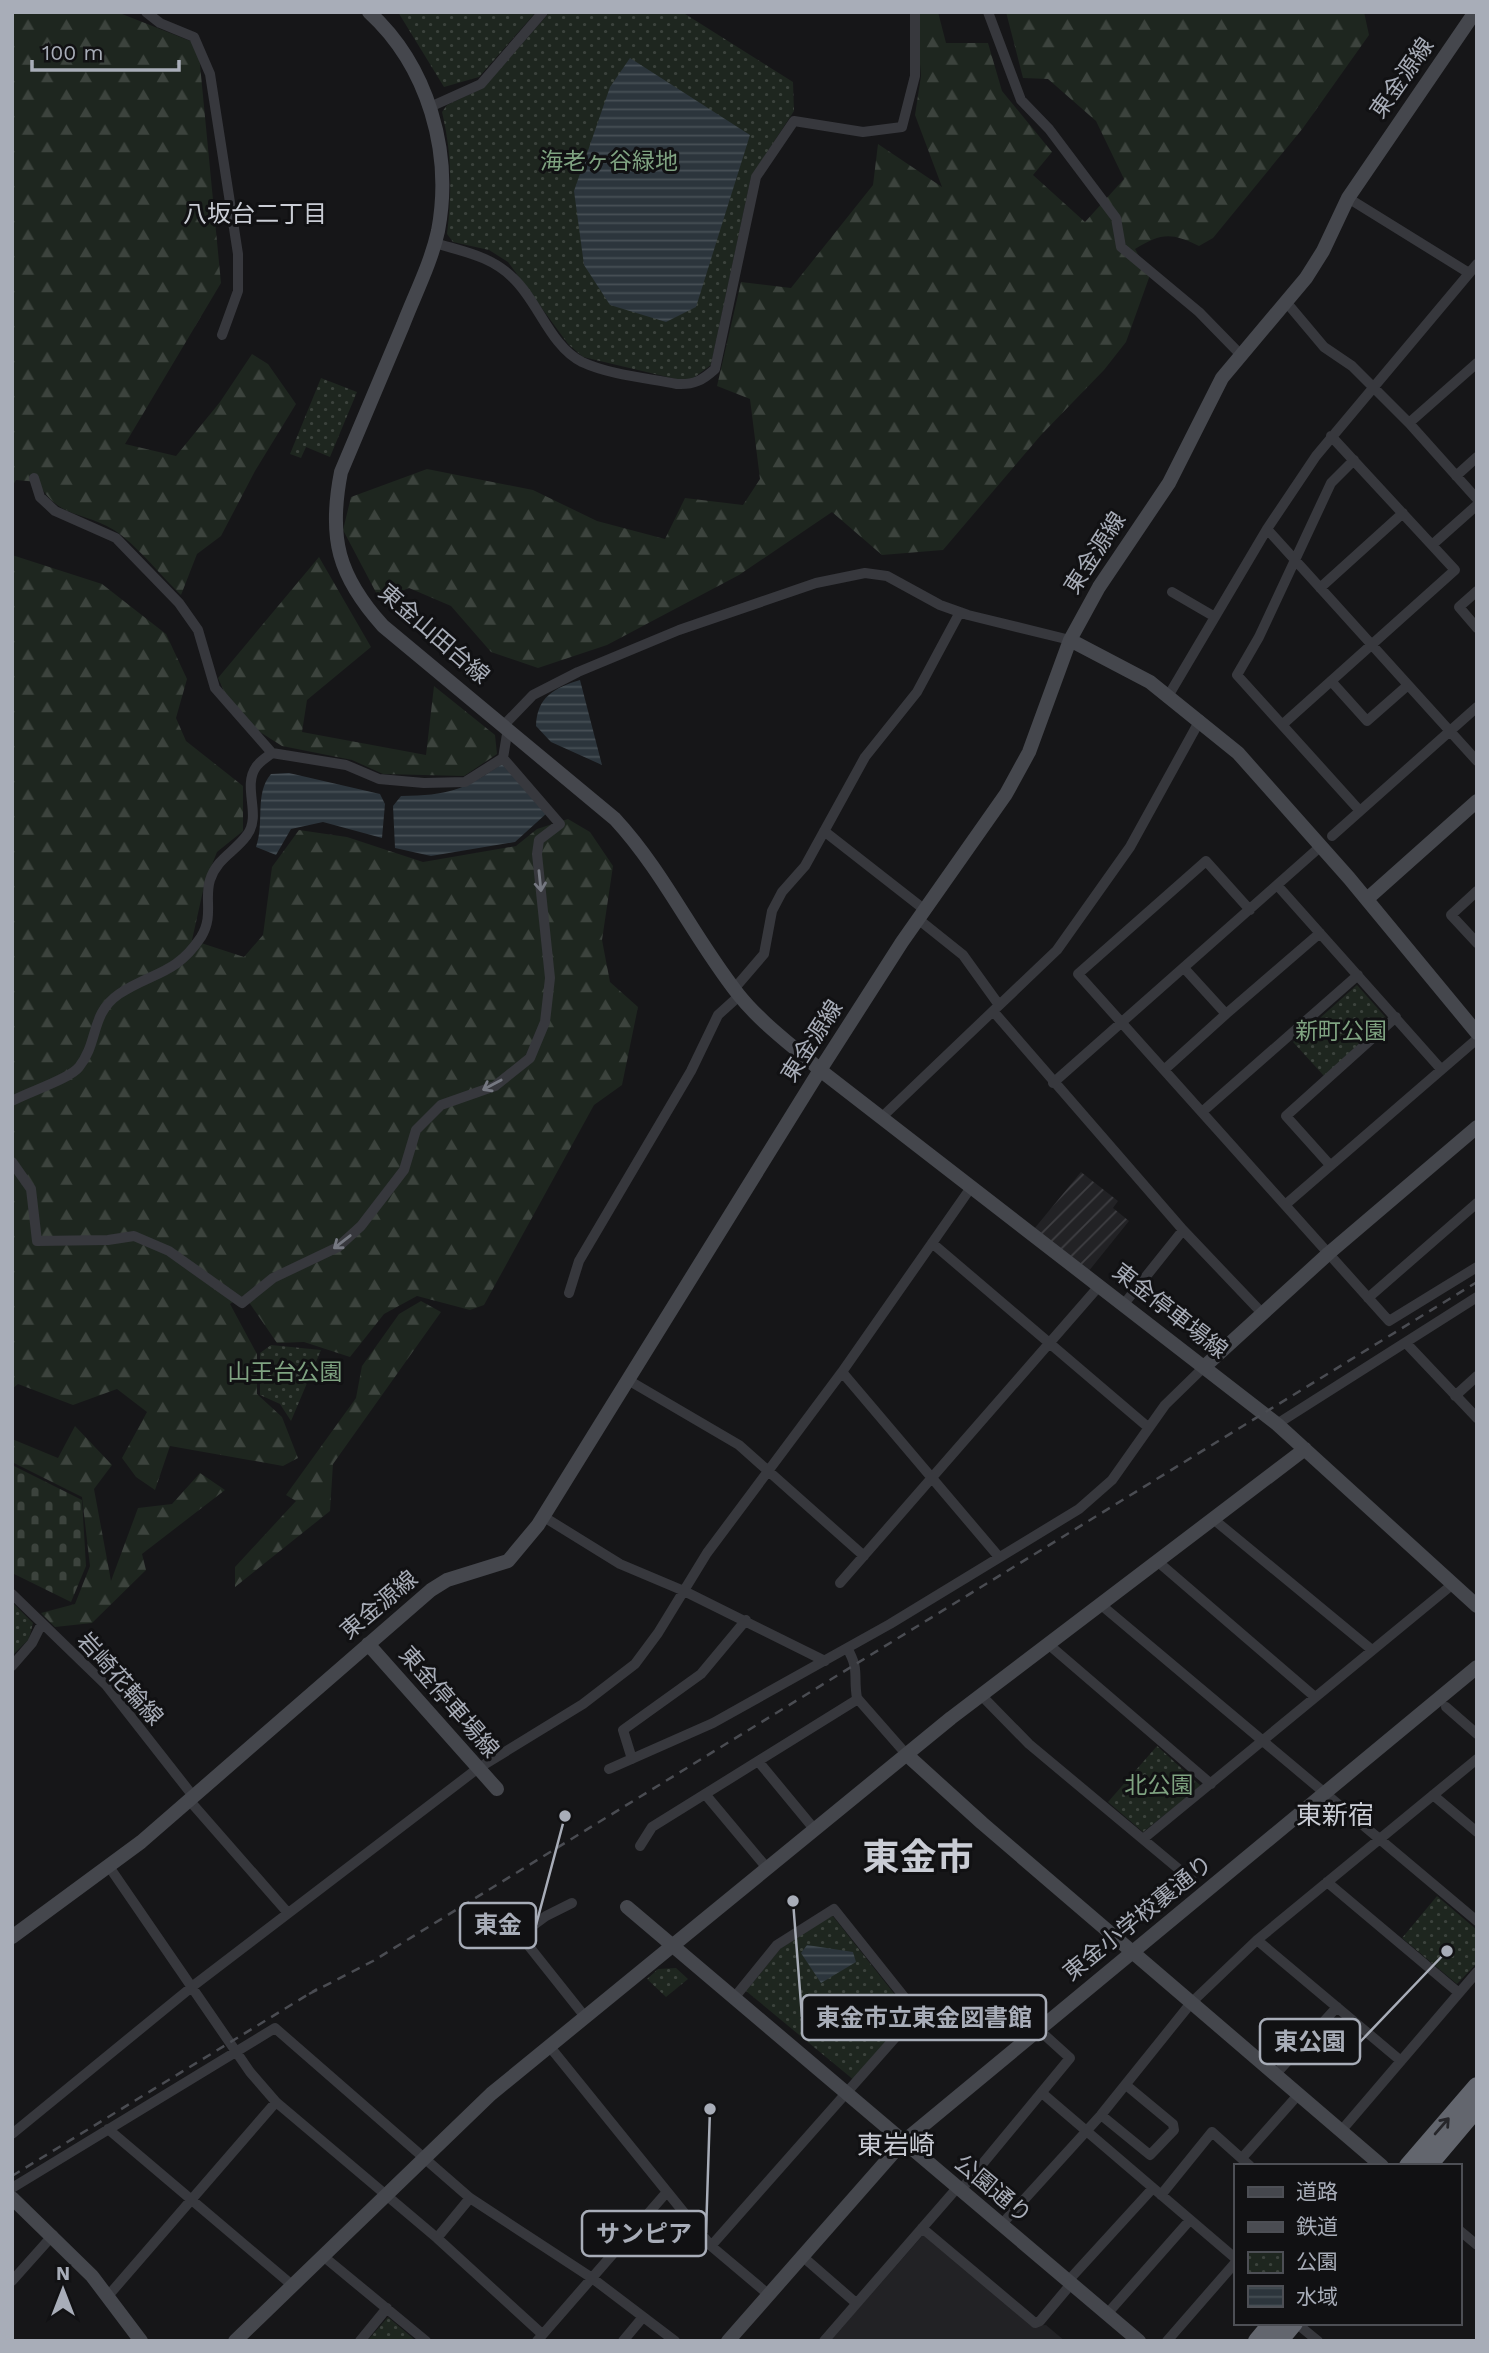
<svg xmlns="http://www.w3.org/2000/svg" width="1489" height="2353" viewBox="0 0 1489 2353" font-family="'Work Sans','Noto Sans JP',sans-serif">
<defs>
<pattern id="industrial-furrows" width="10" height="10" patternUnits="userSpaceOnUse" patternTransform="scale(1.75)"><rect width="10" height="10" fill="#222225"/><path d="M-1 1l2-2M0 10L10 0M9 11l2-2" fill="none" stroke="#3f3f43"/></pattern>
<pattern id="forest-firs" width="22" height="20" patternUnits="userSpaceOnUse" patternTransform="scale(1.75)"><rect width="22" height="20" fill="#1e261f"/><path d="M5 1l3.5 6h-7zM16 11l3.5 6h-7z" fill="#3c433d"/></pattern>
<pattern id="cemetery-stones" width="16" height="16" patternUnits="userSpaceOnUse" patternTransform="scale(1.75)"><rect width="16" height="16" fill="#1e261f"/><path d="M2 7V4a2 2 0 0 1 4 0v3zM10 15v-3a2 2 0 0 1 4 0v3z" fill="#3c433d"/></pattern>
<pattern id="park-dots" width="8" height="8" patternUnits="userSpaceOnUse" patternTransform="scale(1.75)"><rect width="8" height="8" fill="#1e261f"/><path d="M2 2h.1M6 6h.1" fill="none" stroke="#3c433d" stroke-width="1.8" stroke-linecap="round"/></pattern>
<pattern id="water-rules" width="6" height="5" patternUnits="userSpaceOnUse" patternTransform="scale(1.75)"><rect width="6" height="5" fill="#2c353c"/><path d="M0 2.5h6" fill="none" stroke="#485056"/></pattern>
</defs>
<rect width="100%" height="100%" fill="#161618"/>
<path fill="#222225" d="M923,2235L1031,2326L1046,2325L1065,2341H830Z"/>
<path fill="url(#industrial-furrows)" d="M1081,1172L1118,1201L1113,1208L1129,1221L1088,1272L1034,1229Z"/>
<path fill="url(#forest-firs)" d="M12,12H117L198,44L221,283L125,444L176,456L220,402L252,354L268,364L296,404L255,471L221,536L197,554L181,595C161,576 137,545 114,530C83,511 58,519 38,482L16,480L12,487Z
M916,12H938L946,43H988L1002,91L1052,152L1033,175L1085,222L1124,179L1096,121L1048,79L1023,78L1006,12H1364L1369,35L1303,128L1213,238L1199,246C1171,232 1161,233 1135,249L1150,275L1126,342L1104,370L1041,435L943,550L882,555L832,512L739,575L607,645L538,668L491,652L451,606L409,588L380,600L343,530L351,497L427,469L533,490L597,521L665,539L685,498L743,505L760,479L750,399L717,386L741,282L791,288L873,185L878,144L942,187L915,115L921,76Z
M12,555L102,584L166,634L187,679L176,718L186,741L243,786V831L217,852L205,882L192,940L244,957L263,935L272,867L299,830L347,837L423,862L516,846L537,829L568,819L590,832L613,866L602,940L610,982L638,1007L622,1085L594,1105L484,1305L470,1310L417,1296L384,1314L350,1357L304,1342L277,1343L244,1295L230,1304L257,1354V1394L282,1417L298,1458L283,1466L170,1446L155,1490L136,1477L122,1458L147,1412L117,1389L73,1405L18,1384L12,1389Z
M319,557L371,647L307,700L302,732L426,755L434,686L495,735L497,754L464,776L383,774L352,760L282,746L236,717L218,678Z
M421,1301L441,1312L333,1464L330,1511L235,1587V1567L296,1501L286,1495L356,1398L362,1366L399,1314Z
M75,1426L112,1465L94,1489L111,1581L138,1508L172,1504L200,1473L225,1490L142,1554L146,1570L92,1623L55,1627L41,1613L75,1604L90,1566L82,1497L12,1462V1439L58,1458Z"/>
<path fill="url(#cemetery-stones)" d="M12,1465L82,1500L86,1566L71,1602L12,1573Z"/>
<path fill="url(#park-dots)" d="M398,12H536L479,77L444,87Z
M550,12H682L793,82L794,111L751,177L711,365L692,379L680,380L583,357L568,344L508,262L489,250L453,242L447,234C452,192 452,154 442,112L447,105L483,88Z
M321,378L357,392L330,457L306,447L301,458L290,454Z
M1357,985L1388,1020L1324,1076L1293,1042Z
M271,1345L321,1350L291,1421L280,1404L260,1395V1353Z
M12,1602L33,1623L29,1639L12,1656Z
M1157,1746L1201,1786L1143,1832L1108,1802Z
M1437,1896L1477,1930V1963L1457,1984L1402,1938Z
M832,1915L911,2015L855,2081L746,1991L781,1948Z
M676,1968L688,1979L666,1997L647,1979L658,1969Z
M388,2317L416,2341H367Z"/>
<path fill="url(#water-rules)" d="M630,58L750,135L696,307L666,322L610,305L584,265L574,191L610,87Z
M580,680L602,765L551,742L536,726C537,697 554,688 580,680Z
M502,764L547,813L515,842L431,856L395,848L393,806L401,796C449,795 462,791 502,764Z
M289,773L380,794L385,804L382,838L323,822L291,829L276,855L256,847C265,822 254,794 271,774Z
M807,1945L853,1952L856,1962L821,1983L801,1953Z"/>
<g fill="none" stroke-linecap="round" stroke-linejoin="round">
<path stroke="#37383d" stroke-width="10" d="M146,12L160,23L194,37L210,74L238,254V291L222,335
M988,12L1021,100L1049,129L1116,218L1121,247L1199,312L1241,355
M430,107L481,84L543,12
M1348,198L1469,273
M435,243C464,252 491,256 513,278C538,301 550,346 582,362C610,375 647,378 677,384C694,385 703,380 715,369L756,177L794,121L863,132L902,127L915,76V12
M1287,303L1324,347L1352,366L1409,423L1477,499
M1409,423L1477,363
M1354,460L1331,483L1259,637L1237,675L1360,811
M1456,476L1477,457
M34,478L40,497L55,511L116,538L179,603L198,630L215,688L272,753L346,765L379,779L424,783L465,782L503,758L508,728
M1267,529L1477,761
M1432,545L1477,505
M1320,588L1403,513
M1477,591L1459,607L1477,628
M1172,592L1215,617
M1331,681L1367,721L1408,685
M1167,698L1267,529L1316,456L1477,264
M504,725L533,695L578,672L679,630L816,583L865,573L887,576L940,605L968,615L1070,640
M1282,725L1455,570L1331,436
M824,831L925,910
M1332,836L1477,707
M1277,885L1440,1068
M1477,891L1451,915L1477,943
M1250,910L1206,861L1078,974L1389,1321L1477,1267
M918,919L963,955L999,1005
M734,989L764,954L772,911L782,892L805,866L865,757L917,692L960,612
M993,1011L1183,1230L1262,1313
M1226,1014L1320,933
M1164,1070L1226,1014L1184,968
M1053,1083L1321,846
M12,1101C28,1092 70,1079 79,1067C99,1042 90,1014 119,994C152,972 176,975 201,937C214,916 204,899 210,880C217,858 235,852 247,835C262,815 242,787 256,767C259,762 267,757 272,753
M1202,1112L1358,975
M882,1117L1057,950L1130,847L1200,720
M12,1162L31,1189L37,1241L108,1240L134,1236L169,1251L242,1303L273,1278L338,1247L361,1226L404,1170L416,1130L441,1105L495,1086L530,1058L545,1022L550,978L537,854L539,840L560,824L503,758
M1330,1165L1286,1116L1396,1017
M1285,1205L1477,1039
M932,1243L1149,1428
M569,1293L579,1261L691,1071L718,1015L739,996
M1368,1298L1477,1203
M1124,1304L1183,1230
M1406,1343L1477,1418
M842,1372L999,1557
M628,1380L739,1445L864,1556
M1455,1396L1477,1376
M1277,1424L1477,1297
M544,1517L620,1564L684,1591L825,1661
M1212,1518L1372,1650
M1157,1561L1315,1697
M840,1583L1100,1285
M12,1594L106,1685L193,1796
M1100,1604L1477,1921
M1048,1644L1211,1784
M847,1648C860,1670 853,1676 857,1698L907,1755
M12,1666L32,1643L42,1623
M981,1695L1029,1744L1193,1881
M1446,1707L1477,1734
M632,1759L623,1730L701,1674L746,1620
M758,1761L815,1830
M609,1769L713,1723L890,1624L1079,1509L1112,1480L1165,1405L1204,1367
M705,1794L767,1868
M1433,1795L1477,1832
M189,1800L288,1913
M1143,1839L1453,1584
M640,1846L652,1827L858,1699
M110,1868L250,2072L276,2102L437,2238L542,2334
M1327,1882L1459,1993
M572,1903L546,1916L520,1935L586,2018
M1257,1940L1401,2061
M550,2047L711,2246L768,2294
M1275,2075L1337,2007
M1042,2093L1235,2258
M1101,2115L1150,2155L1174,2130L1173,2124L1126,2085
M108,2129L292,2285
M1341,2131L1477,1972
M12,2134L193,1986L477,1769L583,1704L635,1664L658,1633L707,1553L842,1372L972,1186
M1242,2158L1298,2095
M12,2188L275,2028L470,2198L592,2278L675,2341
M960,2191L1070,2058L1038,2029
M1161,2195L1212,2132L1250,2166
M1001,2225L1101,2115L1191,2003L1257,1940L1477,1759
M922,2228L1035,2323L1040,2321L1071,2284
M1459,2230L1477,2245
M437,2238L470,2198
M711,2246L917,2013L834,1909L777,1945L734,1998
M323,2256L426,2341
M802,2256L856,2303
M12,2281L53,2235
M1068,2281L1153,2188
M108,2296L276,2102
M1107,2314L1190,2220
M1296,2323L1318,2341
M360,2341L387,2308
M537,2341L666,2193
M623,2341L643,2317
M824,2341L957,2188
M1167,2341L1235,2263"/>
<path stroke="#45474d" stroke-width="14" d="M369,12C428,66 453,152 438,231C431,263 415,294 403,325C382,374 362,423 341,472C328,538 338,576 383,626L615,819C664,872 693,937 738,994C761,1023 792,1045 820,1070L1277,1424L1477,1606
M1070,640L1150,682L1238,753L1349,878L1477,1033
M1367,899L1477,801
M1204,1367L1329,1253L1477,1127
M368,1644L497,1789
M907,1755L982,1823L1382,2166
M627,1907L1139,2341
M12,1937L141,1842L431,1590L447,1580L508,1561L538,1525L820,1070L902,942L1006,794L1029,752L1070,640L1099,587L1169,483L1222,378L1306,278L1323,251L1348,198L1475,12
M12,2198L92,2276L141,2341
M235,2341L491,2094L951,1718L1305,1449
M728,2341L903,2142L1477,1667"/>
<path stroke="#63666e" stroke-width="18" d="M1408,2166L1477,2086
M1428,2166L1477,2108
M1257,2341L1272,2323
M1279,2341L1294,2323"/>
<path stroke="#4a4c52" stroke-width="2.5" stroke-dasharray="9 7" stroke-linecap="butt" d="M309,1994L373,1961L1477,1282
M12,2176L317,1989"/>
</g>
<defs><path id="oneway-shaft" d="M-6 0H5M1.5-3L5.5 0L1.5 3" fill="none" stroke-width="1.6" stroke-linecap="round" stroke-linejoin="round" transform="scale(1.75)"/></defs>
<g stroke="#757881">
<use href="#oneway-shaft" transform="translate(540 881) rotate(84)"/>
<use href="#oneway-shaft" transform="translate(492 1085) rotate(152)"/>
<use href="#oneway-shaft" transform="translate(342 1242) rotate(142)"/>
</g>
<use stroke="#26262a" href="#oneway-shaft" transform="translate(1442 2126) rotate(-49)"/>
<g text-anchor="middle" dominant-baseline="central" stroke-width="6" stroke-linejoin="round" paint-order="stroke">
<g font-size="23" fill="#a8adb8" stroke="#111113">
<text transform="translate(1402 78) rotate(-55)">東金源線</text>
<text transform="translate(1095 553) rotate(-57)">東金源線</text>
<text transform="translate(434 634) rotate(41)">東金山田台線</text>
<text transform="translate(812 1041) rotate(-57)">東金源線</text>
<text transform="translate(1170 1311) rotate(38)">東金停車場線</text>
<text transform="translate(379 1605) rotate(-40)">東金源線</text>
<text transform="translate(120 1679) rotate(48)">岩崎花輪線</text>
<text transform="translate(449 1702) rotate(49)">東金停車場線</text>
<text transform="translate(1138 1918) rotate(-39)">東金小学校裏通り</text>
<text transform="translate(993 2189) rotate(40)">公園通り</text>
</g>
<g font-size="23" fill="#7fa381" stroke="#111113">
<text x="609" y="161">海老ヶ谷緑地</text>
<text x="1341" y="1031">新町公園</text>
<text x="285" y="1372">山王台公園</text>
<text x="1159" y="1785">北公園</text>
</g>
<g font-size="24" fill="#c9ccd4" stroke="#111113">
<text x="255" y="214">八坂台二丁目</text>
</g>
<g font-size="26" fill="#c9ccd4" stroke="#111113">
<text x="1335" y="1815">東新宿</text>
<text x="896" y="2145">東岩崎</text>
</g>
<g font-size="37" font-weight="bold" fill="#c9ccd4" stroke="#111113">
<text x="918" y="1857">東金市</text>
</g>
</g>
<path fill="none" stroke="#a8adb8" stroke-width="2.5" d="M565 1816L536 1925M793 1901L802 2017M1447 1951L1360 2042M710 2109L706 2233"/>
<g fill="#a8adb8" stroke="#111113" stroke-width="2.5">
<circle cx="565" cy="1816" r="7"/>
<circle cx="793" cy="1901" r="7"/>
<circle cx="1447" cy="1951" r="7"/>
<circle cx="710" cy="2109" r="7"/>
</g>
<g fill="#111113" stroke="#a8adb8" stroke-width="2.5">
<rect x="460" y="1903" width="76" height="45" rx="7"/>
<rect x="802" y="1995" width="244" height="45" rx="7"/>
<rect x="1260" y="2019" width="100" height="45" rx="7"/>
<rect x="582" y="2211" width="124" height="45" rx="7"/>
</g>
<g font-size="24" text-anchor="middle" font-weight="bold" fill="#a8adb8">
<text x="498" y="1933">東金</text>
<text x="924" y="2026">東金市立東金図書館</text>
<text x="1310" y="2050">東公園</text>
<text x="644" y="2242">サンピア</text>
</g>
<rect width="1489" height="2353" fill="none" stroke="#a8adb8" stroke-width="28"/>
<rect x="1234" y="2164" width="228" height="161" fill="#111113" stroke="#4d4f55" stroke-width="2"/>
<rect x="1248" y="2187" width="35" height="10" fill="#45474d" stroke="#4d4f55" stroke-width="2"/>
<text x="1296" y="2199" font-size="21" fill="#a8adb8">道路</text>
<rect x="1248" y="2222" width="35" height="10" fill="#4a4c52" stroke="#4d4f55" stroke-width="2"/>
<text x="1296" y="2234" font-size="21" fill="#a8adb8">鉄道</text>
<rect x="1248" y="2252" width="35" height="21" fill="url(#park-dots)" stroke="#4d4f55" stroke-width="2"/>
<text x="1296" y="2269" font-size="21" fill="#a8adb8">公園</text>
<rect x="1248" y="2286" width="35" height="21" fill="url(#water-rules)" stroke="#4d4f55" stroke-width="2"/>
<text x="1296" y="2304" font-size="21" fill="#a8adb8">水域</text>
<g transform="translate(63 2290)" stroke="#111113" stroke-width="5" paint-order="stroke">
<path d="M0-5L12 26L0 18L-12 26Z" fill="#a8adb8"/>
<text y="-10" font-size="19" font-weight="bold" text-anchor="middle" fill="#a8adb8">N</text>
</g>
<path d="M32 60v10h147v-10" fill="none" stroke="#a8adb8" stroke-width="3.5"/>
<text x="42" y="60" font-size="21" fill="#a8adb8" stroke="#111113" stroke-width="5" paint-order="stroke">100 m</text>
</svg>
